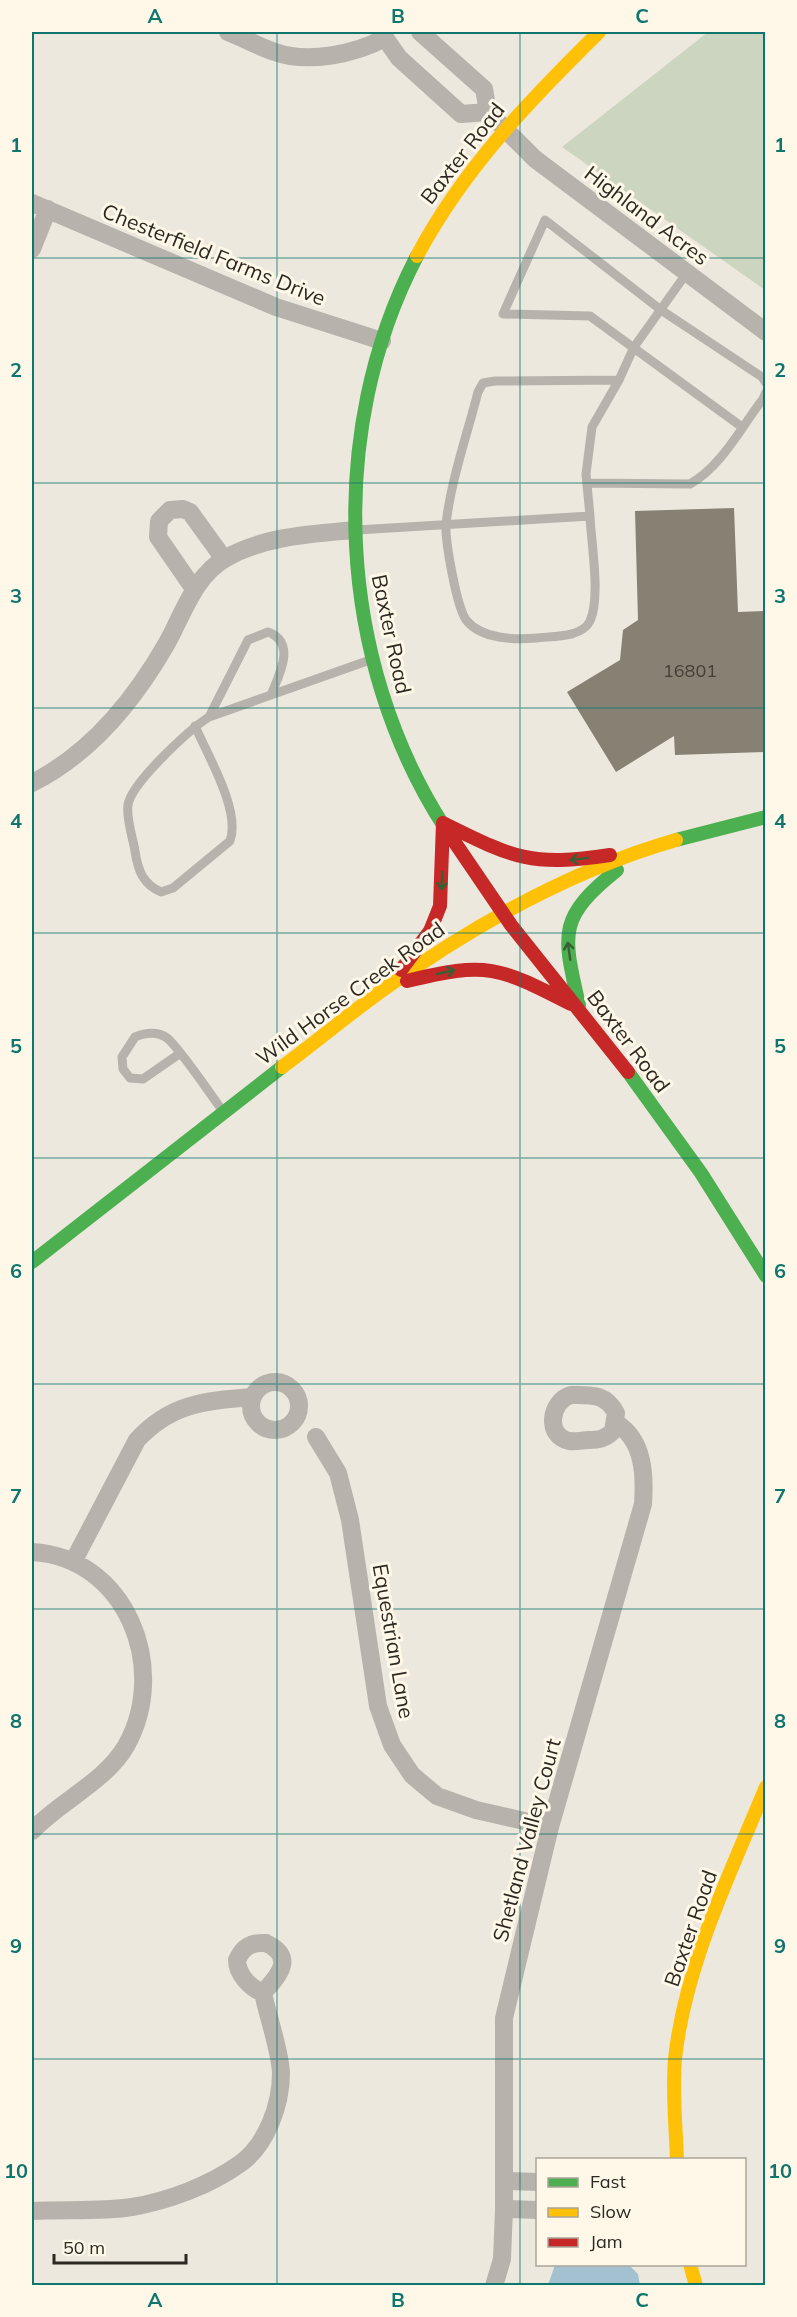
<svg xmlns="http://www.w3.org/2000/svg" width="797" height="2317" viewBox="0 0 797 2317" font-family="Mulish,sans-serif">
<rect width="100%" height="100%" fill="#ede8dd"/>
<path fill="#ccd5c0" d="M708,32H765V290L562,147Z"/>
<path fill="#a4c1d2" d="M555,2265H629L638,2274L640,2285H548Z"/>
<path fill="#878174" d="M734,508L738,612L765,611V752L675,755L674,736L616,772L567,692L620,660L623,630L638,620L635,511Z"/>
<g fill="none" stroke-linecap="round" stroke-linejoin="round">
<path stroke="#b7b2ac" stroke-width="9" d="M742,427L590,316L503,314L545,220L661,310L762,377L766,383
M587,483L690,484C722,466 741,427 763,399L766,392
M590,516L586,474L592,427L619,380
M357,530L590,516C591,543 601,597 590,621C582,638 552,636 536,638C515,640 482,639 467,621C457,610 445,541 446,524C451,480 467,435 478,392L483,383L495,381L619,380L634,347L686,274
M209,717L248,640L268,632C297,643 279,675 271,695
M195,726C208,756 241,811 230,841L173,888L161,892C143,884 138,871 135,851C133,838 126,819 128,805C131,783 190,729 209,717L370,660
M179,1054L143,1079L130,1078L123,1069L122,1057L135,1037C145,1033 157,1031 167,1038C178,1046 211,1095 222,1110"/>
<path stroke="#b7b2ac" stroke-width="18" d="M228,32C244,38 259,47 275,52C308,64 355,54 385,38L399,58L461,114L488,112L535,159L766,332
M420,32L484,89L488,112
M32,203L276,307L382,341
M32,249L48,209
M194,589L158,537L159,521L170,510L183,509L190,512L224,559
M32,783C90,754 135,699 167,643C183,614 195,575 226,558C265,536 311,534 355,530
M251 1406a24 24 0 1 1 48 0a24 24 0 1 1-48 0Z
M571,1395C591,1395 605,1393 616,1413L613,1431C605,1439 599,1440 588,1440C583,1440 575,1442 569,1441C545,1436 550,1401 571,1395Z
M316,1437L338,1473L350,1520L378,1706L392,1745L412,1775L437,1796L476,1810L550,1827
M32,1552C126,1557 170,1668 126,1746C105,1782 60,1801 32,1831
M73,1562L137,1440C171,1403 205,1401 252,1397
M266,1943C297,1958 277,1977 263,1993C250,1988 237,1974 237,1960C243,1947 251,1942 266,1943Z
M505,2181L538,2182
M504,2209L538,2210
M32,2211C64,2209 100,2212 132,2207C168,2201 211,2185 241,2163C267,2144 281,2104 281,2073C280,2050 268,2017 263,1993
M494,2286L502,2259L504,2209V2018L550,1827L643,1504C645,1475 644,1440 616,1423"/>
<path stroke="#4caf50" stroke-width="14" d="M417,256C325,432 337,661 445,828
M676,840L766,817
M579,1005C563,934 557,918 617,870
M628,1072L701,1173L766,1276
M32,1262L282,1067"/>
<path stroke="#ffc107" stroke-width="14" d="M417,256C463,169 530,100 599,32
M282,1067C316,1042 349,1014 384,989C472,926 571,870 676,840
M677,2160C676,2127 672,2093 675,2059C685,1965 730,1874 766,1787
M690,2264L696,2286"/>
<path stroke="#c62828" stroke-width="14" d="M443,823C514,858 530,867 610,855
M445,828L511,925L628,1072
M401,970L430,931L440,906L443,823
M407,981C487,961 499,967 571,1004"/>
</g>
<defs><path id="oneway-shaft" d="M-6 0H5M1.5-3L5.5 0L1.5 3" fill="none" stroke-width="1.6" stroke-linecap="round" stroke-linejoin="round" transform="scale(1.5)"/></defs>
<g stroke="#395f34">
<use href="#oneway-shaft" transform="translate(579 859) rotate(173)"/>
<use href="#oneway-shaft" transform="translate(442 881) rotate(93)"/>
<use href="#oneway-shaft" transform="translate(569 951) rotate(-98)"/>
<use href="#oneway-shaft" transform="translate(446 972) rotate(-13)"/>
</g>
<path fill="none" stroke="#0f766e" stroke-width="1.5" stroke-opacity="0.55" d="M277,32V2286M520,32V2286M32,258H766M32,483H766M32,708H766M32,933H766M32,1158H766M32,1384H766M32,1609H766M32,1834H766M32,2059H766"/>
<g text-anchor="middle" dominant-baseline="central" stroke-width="6" stroke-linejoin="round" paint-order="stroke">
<g font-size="18" fill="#433f36">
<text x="690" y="670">16801</text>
</g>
<g font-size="21" fill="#2c2922" stroke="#fff7e8">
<text transform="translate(462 153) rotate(-52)">Baxter Road</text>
<text transform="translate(647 215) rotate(37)">Highland Acres</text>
<text transform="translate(214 254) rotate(22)">Chesterfield Farms Drive</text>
<text transform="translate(392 634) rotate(78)">Baxter Road</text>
<text transform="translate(350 993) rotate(-36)">Wild Horse Creek Road</text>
<text transform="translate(629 1041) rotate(53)">Baxter Road</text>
<text transform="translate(394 1641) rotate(80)">Equestrian Lane</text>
<text transform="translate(526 1840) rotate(-75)">Shetland Valley Court</text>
<text transform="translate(690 1928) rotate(-71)">Baxter Road</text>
</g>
</g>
<rect width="797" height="2317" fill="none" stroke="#fff7e8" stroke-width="66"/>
<rect x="536" y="2158" width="210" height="108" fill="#fff7e8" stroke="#aba599" stroke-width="1.5"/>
<rect x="548" y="2178" width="30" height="9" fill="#4caf50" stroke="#aba599" stroke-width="1.5"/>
<text x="590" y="2188" font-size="18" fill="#2c2922">Fast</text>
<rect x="548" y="2208" width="30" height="9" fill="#ffc107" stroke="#aba599" stroke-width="1.5"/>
<text x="590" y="2218" font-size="18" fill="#2c2922">Slow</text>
<rect x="548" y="2238" width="30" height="9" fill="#c62828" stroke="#aba599" stroke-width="1.5"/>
<text x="590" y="2248" font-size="18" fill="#2c2922">Jam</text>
<path d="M54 2254v9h132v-9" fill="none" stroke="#2c2922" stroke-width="3"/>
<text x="63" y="2254" font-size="18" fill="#2c2922" stroke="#fff7e8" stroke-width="4.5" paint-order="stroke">50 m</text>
<rect x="33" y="33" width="731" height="2251" fill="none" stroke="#0f766e" stroke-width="2"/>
<g font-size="20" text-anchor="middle" font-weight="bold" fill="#0f766e">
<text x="155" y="23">A</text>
<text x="398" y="23">B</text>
<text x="642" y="23">C</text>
<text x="16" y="152">1</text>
<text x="780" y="152">1</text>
<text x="16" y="377">2</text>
<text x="780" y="377">2</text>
<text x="16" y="603">3</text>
<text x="780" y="603">3</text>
<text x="16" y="828">4</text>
<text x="780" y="828">4</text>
<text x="16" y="1053">5</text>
<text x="780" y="1053">5</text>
<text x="16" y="1278">6</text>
<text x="780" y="1278">6</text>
<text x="16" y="1503">7</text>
<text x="780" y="1503">7</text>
<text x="16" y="1728">8</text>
<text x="780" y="1728">8</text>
<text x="16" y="1953">9</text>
<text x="780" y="1953">9</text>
<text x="16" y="2178">10</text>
<text x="780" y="2178">10</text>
<text x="155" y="2307">A</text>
<text x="398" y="2307">B</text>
<text x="642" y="2307">C</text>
</g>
</svg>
